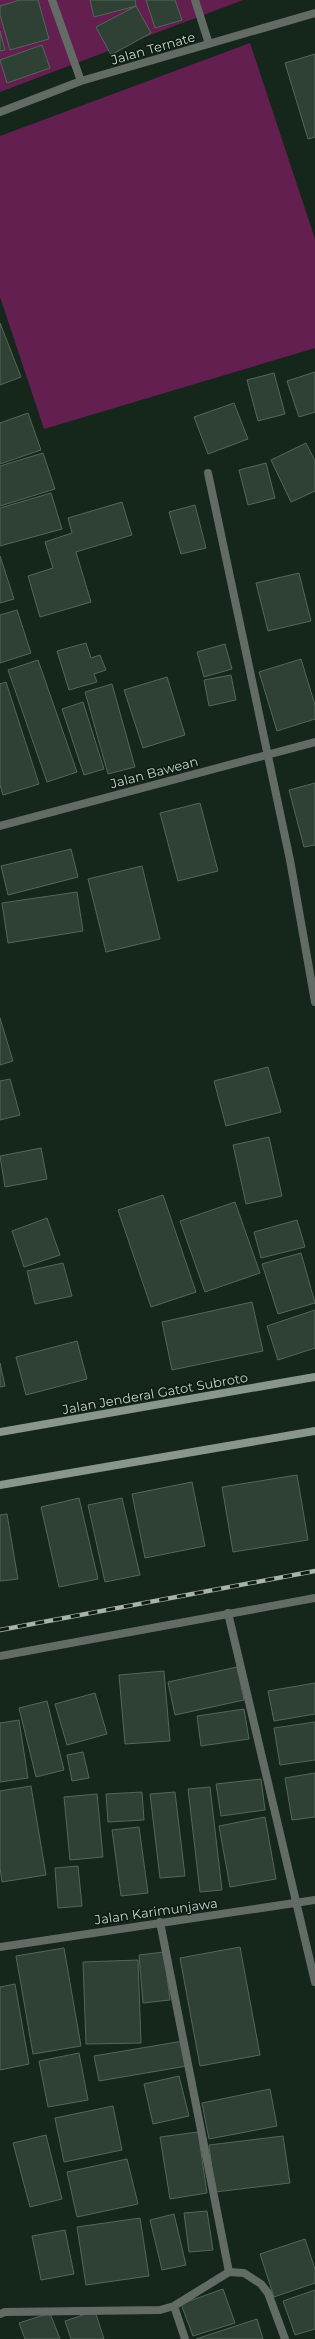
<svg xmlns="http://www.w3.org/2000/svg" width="315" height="2339" viewBox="0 0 315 2339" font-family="Montserrat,sans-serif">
<rect width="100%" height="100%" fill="#15261b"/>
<path fill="#641f51" d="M0,0H243L0,92Z
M250,43L315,239V348L44,429L0,297V136Z"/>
<path fill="#2f4034" stroke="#546759" d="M20,0H38L49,39L10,50L0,15V6Z
M90,0H135L136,6L94,17Z
M146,0H175L182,20L155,28Z
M136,6L151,33L111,55L96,27Z
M0,31L5,50L0,51Z
M42,45L50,68L7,83L0,60Z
M315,54V137L308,139L285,63Z
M0,323L21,377L0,385Z
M315,372V412L299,417L287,381Z
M274,373L285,414L258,421L247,380Z
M234,403L248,439L208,454L194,417Z
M28,413L41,450L0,464V423Z
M306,443L315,461V491L291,502L271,460Z
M43,453L55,489L0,506V466Z
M266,463L275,498L248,505L239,470Z
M51,493L62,529L0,546V508Z
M122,502L132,535L76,552L91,602L40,617L28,576L53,568L45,542L72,533L68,518Z
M195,505L206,548L181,554L169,512Z
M0,556L14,599L0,603Z
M299,573L311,621L268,631L256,583Z
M17,610L31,653L0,663V615Z
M86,643L91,658L100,655L106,670L94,674L97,682L69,690L57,651Z
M225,644L232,669L204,677L197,652Z
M301,659L315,705V719L277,731L259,672Z
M38,660L77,772L47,782L8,670Z
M231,675L236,700L209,706L204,680Z
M167,677L185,735L143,748L124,690Z
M6,682L39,784L3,795L0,785V684Z
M112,684L135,767L108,774L85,692Z
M83,702L104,769L84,775L62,709Z
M315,783V845L304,847L289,790Z
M200,803L218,871L178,881L160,813Z
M71,849L78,877L8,895L1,866Z
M142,866L160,939L106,952L88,879Z
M77,892L83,931L8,943L2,903Z
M0,1018L13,1061L0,1065Z
M268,1067L281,1112L226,1126L214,1081Z
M10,1079L20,1115L0,1120V1081Z
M269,1137L282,1196L246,1204L233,1145Z
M41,1148L47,1179L5,1187L0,1156Z
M163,1195L196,1292L151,1307L118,1210Z
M235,1202L260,1273L205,1292L180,1221Z
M47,1218L60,1255L24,1267L12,1231Z
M297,1220L305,1247L261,1258L254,1232Z
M301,1253L315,1303L278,1314L262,1264Z
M63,1263L72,1296L35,1304L27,1271Z
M252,1302L263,1351L172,1370L162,1322Z
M315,1310V1348L278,1360L267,1326Z
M77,1341L87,1379L26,1395L16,1357Z
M0,1363L5,1386L0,1387Z
M297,1475L308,1540L233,1552L222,1487Z
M192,1482L205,1546L145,1558L132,1494Z
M79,1498L98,1579L59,1587L41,1507Z
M122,1498L140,1575L105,1582L88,1505Z
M7,1514L18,1579L0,1581V1515Z
M237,1667L244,1700L175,1715L168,1682Z
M164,1671L170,1741L125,1744L119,1675Z
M315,1683V1714L274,1721L268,1691Z
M95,1693L107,1734L67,1745L55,1704Z
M47,1701L64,1770L36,1777L19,1708Z
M244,1709L249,1739L201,1746L197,1716Z
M19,1720L28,1778L0,1782V1723Z
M315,1722V1760L280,1765L274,1728Z
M83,1752L89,1778L72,1781L67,1755Z
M315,1773V1817L292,1820L285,1778Z
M261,1779L265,1810L221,1816L216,1784Z
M31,1786L46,1875L2,1882L0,1868V1791Z
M210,1787L222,1890L200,1892L188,1789Z
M142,1792L144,1820L108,1822L106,1794Z
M175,1792L185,1876L160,1878L150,1794Z
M97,1794L103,1857L70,1860L64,1797Z
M265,1817L276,1879L230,1887L219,1826Z
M139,1827L148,1893L121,1896L112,1830Z
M78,1866L82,1906L58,1908L55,1868Z
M240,1947L260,2055L200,2066L180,1958Z
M64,1948L81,2046L33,2054L16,1956Z
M164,1952L170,2000L143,2003L139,1955Z
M138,1960L141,2043L86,2044L83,1962Z
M15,1984L29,2064L0,2070V1987Z
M183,2041L187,2066L99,2081L94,2056Z
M79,2053L88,2100L48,2107L39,2061Z
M179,2076L189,2116L153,2124L144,2084Z
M270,2089L277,2126L209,2139L202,2103Z
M113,2106L122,2150L64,2162L55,2118Z
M198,2132L207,2193L170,2199L160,2137Z
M46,2135L62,2199L30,2207L13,2143Z
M283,2136L290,2183L215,2192L209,2145Z
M127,2159L138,2204L77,2217L67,2172Z
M207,2211L213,2250L189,2252L184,2213Z
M174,2214L186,2265L162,2270L150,2220Z
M140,2218L149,2276L86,2285L77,2227Z
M65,2230L74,2274L41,2280L32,2236Z
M305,2239L315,2269V2283L274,2297L260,2254Z
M223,2289L235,2323L193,2336L181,2304Z
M315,2290V2329L295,2335L283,2301Z
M95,2311L104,2339H71L65,2321Z
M50,2313L60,2339H25L19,2323Z
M257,2319L263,2339H196Z"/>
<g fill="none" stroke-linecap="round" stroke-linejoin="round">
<path stroke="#636b65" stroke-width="8" d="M52,0L81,81
M195,0L209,44
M0,112L81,81L315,13
M208,473L290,860L315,1002
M0,826L315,742
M228,1613L315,1982
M0,1656L315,1598
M160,1922L229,2272
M0,1947L315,1900
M174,2306L185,2339
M0,2314L5,2312L160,2310L174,2306L229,2272L244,2273L261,2284L268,2293L285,2339"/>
<path stroke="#88968c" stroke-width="8" d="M0,1432L315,1377
M0,1485L315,1431"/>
<g stroke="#a8b4ab" stroke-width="4.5">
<path id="rail" d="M0,1630L315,1571"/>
</g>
<use href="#rail" stroke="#0c1c11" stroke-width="3" stroke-dasharray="9" stroke-linecap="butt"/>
</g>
<g text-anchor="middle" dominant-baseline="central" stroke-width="3" stroke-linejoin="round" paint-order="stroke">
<g font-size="13" fill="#cbd6ce" stroke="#0c1c11">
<text transform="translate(153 48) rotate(-16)">Jalan Ternate</text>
<text transform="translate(154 772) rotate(-15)">Jalan Bawean</text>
<text transform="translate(155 1393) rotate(-10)">Jalan Jenderal Gatot Subroto</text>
<text transform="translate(156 1911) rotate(-8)">Jalan Karimunjawa</text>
</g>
</g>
</svg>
